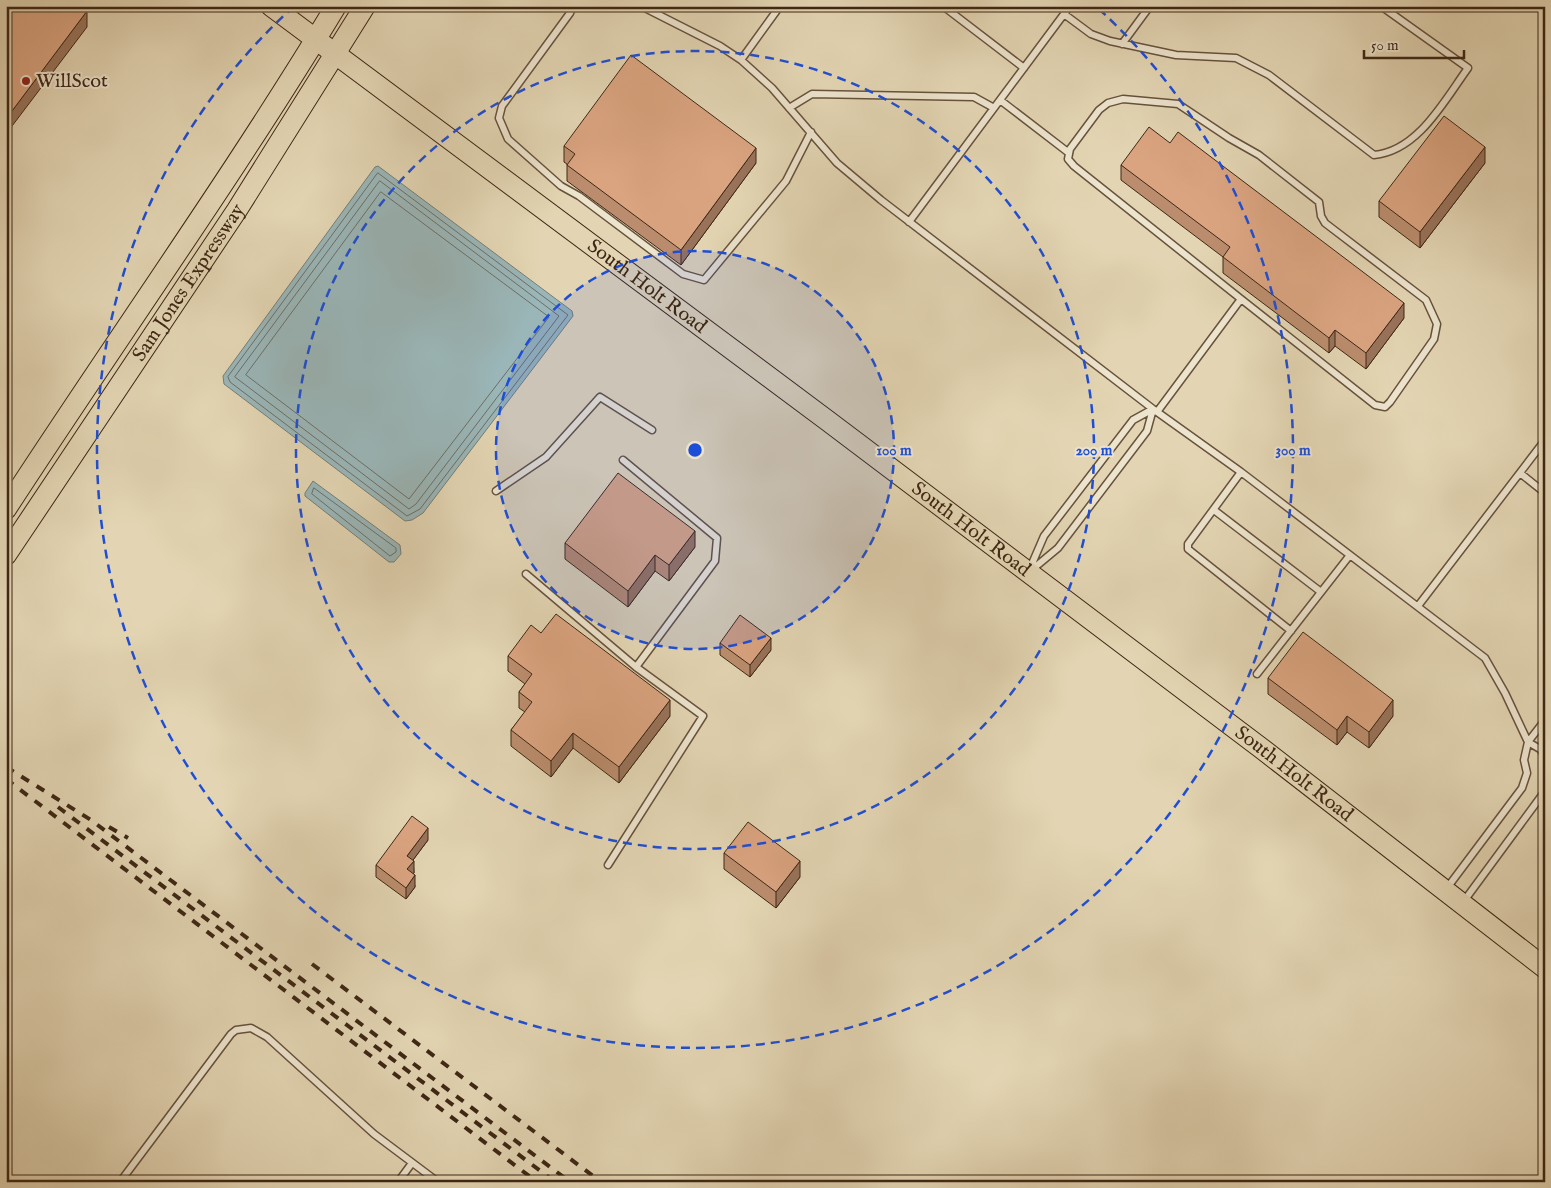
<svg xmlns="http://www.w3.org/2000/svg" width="1551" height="1188" viewBox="0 0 1551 1188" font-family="'IM FELL English',serif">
<rect width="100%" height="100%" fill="#e3d5b3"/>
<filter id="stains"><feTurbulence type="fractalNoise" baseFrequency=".004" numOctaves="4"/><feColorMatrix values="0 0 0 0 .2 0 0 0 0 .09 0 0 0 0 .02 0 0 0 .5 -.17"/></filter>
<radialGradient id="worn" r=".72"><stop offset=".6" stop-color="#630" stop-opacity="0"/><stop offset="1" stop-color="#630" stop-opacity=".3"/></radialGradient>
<path fill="#9ab6b8" stroke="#757d77" d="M378,166L572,311L573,316L423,513L412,520L405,521L224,384L223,376L375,167Z
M313,481L400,545L401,554L394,562H389L305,496V493Z"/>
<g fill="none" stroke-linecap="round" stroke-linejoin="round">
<path stroke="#6c6e66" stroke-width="1" d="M378,173L568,315L420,509L407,516L230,382L228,377Z
M380,181L559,316L416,504L409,509L235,377Z
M381,192L549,317L409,499L246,375Z
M314,488L396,548V552L390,556L312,494Z"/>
<g stroke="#67523c" stroke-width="9">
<path id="lane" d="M573,6L570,13L502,106L499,118L508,139L561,186L579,196L683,274L704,280L786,181L811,132
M641,6L720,46L741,60L772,88L837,163L881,200L1153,409L1241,472L1485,658L1505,693L1528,742L1540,749L1545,756
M943,6L1024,68
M1064,14L1091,34L1110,41L1176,55L1236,58L1269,75L1374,155C1418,151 1444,101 1468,68L1381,6
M1122,44L1150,6
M741,60L780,6
M1000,100L1069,153
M789,108L812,94L974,97L994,108
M909,222L1070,6
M1153,409L1147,431L1058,548L1028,573L1044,536L1133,420Z
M1157,412L1241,299L1074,166L1068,159L1070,149L1099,110L1108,103L1123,99L1178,104L1229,138L1259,155L1319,202L1321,216L1325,223L1426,300L1437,324L1434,339L1390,402L1385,407L1375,405L1241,299
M1241,472L1188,544V549L1291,631
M1520,473L1545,493
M496,491L546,457L600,397L652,430
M1214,510L1321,592
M526,574L636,667
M1418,606L1545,440
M1257,674L1350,555
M608,865L703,716L636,667L715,561L717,538L623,460
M1447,888L1522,788L1527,773L1524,760L1528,742L1545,720
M1464,901L1545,791
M120,1182L231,1034L236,1030L251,1028L267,1037L374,1134L438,1182
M398,1182L412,1163"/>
</g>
<g stroke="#3e2715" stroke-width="22">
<g id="primary">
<path id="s1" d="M271,6L828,421L1261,748L1545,968"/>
<path d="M6,509C115,341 232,178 336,6"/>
<path id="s2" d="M6,555L237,210L365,6"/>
</g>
</g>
<use href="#lane" stroke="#ede4ce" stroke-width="6"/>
<use href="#primary" stroke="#e3d5b3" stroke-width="20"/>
<path stroke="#3e2715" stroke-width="4" stroke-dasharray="9 9" stroke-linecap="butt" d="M6,767L91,820L570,1182
M6,779L537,1182
M58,807L555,1182
M109,827L128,838
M312,964L601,1182"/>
</g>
<path fill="#bb8d6e" stroke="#3e2715" d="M564,146L756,163L681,265L567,181V164L564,162Z
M1485,163L1420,248L1379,217V201Z
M1121,165L1404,318L1366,369L1335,346L1329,353L1223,273V257L1121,180Z
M565,543L695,547L669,581L655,571L628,607L565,559Z
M541,633L670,716L619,783L573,748L551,777L511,746V730L525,712L519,708V692L525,684L508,671V656Z
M720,643L771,650L750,677L720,655Z
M1268,678L1393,716L1369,748L1347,732L1337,745L1268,694Z
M428,840L413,860L414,873L413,874L415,887L406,899L376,877V865Z
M724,853L800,877L776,908L724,869Z"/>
<path fill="#99735a" stroke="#3e2715" d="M87,11V27L6,134V119Z
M1485,147V163L1420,248V232Z
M756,148V163L681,265V250Z
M1404,303V318L1366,369V353Z
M1335,330V346L1329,353V338Z
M695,531V547L669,581V565Z
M655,555V571L628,607V591Z
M771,638V650L750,677V665Z
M670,700V716L619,783V767Z
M1393,700V716L1369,748V732Z
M1347,716V732L1337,745V730Z
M573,733V748L551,777V761Z
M428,828V840L407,868V856Z
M414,861V873L407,881V869Z
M800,861V877L776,908V892Z
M415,875V887L406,899V888Z"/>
<path fill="#daa480" stroke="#3e2715" d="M6,6H80L87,11L6,119Z
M631,55L756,148L681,250L567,165L575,154L564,146Z
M1444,116L1485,147L1420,232L1379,201Z
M1149,127L1170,143L1178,132L1404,303L1366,353L1335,330L1329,338L1223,257L1230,247L1121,165Z
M618,473L695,531L669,565L655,555L628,591L565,543Z
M556,614L670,700L619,767L573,733L551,761L511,730L532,702L519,692L532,674L508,656L531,625L541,633Z
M740,615L771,638L750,665L720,643Z
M1303,632L1393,700L1369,732L1347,716L1337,730L1268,678Z
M412,816L428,828L407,856L414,861L407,869L415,875L406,888L376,865Z
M748,822L800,861L776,892L724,853Z"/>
<circle cx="695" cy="450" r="199" fill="#1d4ed8" fill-opacity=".12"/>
<g fill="none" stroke="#1d4ed8" stroke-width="2.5" stroke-dasharray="9 6">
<circle cx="695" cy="450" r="199"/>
<circle cx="695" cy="450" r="399"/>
<path d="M1099 9A598 598 0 1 1 291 9"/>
</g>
<circle fill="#8f2418" stroke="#ede4ce" stroke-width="2" cx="26" cy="81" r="5"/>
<g text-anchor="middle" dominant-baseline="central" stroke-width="4" stroke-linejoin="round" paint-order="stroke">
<g font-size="20" fill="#3e2715" stroke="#ede4ce" text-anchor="start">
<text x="36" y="81">WillScot</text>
</g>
<g font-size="20" fill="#3e2715" stroke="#ede4ce">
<text stroke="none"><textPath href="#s2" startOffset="328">Sam Jones Expressway</textPath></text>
<text stroke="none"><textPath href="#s1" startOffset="469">South Holt Road</textPath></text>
<text stroke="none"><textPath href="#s1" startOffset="874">South Holt Road</textPath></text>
<text stroke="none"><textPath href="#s1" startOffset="1279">South Holt Road</textPath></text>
</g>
</g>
<circle cx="695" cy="450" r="8" fill="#1d4ed8" stroke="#ede4ce" stroke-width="2.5"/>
<g font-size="15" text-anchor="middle" font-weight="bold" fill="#1d4ed8" stroke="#ede4ce" stroke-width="4" stroke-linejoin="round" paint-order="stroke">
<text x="894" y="455">100 m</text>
<text x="1094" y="455">200 m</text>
<text x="1293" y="455">300 m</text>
</g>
<rect width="1551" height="1188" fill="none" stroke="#e3d5b3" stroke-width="25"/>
<rect x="8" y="8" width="1536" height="1173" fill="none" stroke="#3e2715" stroke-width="2.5"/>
<rect x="12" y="12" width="1526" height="1163" fill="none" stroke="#3e2715"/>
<path d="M1364 50v8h100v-8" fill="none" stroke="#3e2715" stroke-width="2.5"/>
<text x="1371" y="50" font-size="15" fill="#3e2715" stroke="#ede4ce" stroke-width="4" paint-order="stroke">50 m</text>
<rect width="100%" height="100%" filter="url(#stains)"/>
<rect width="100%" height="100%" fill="url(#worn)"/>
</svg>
